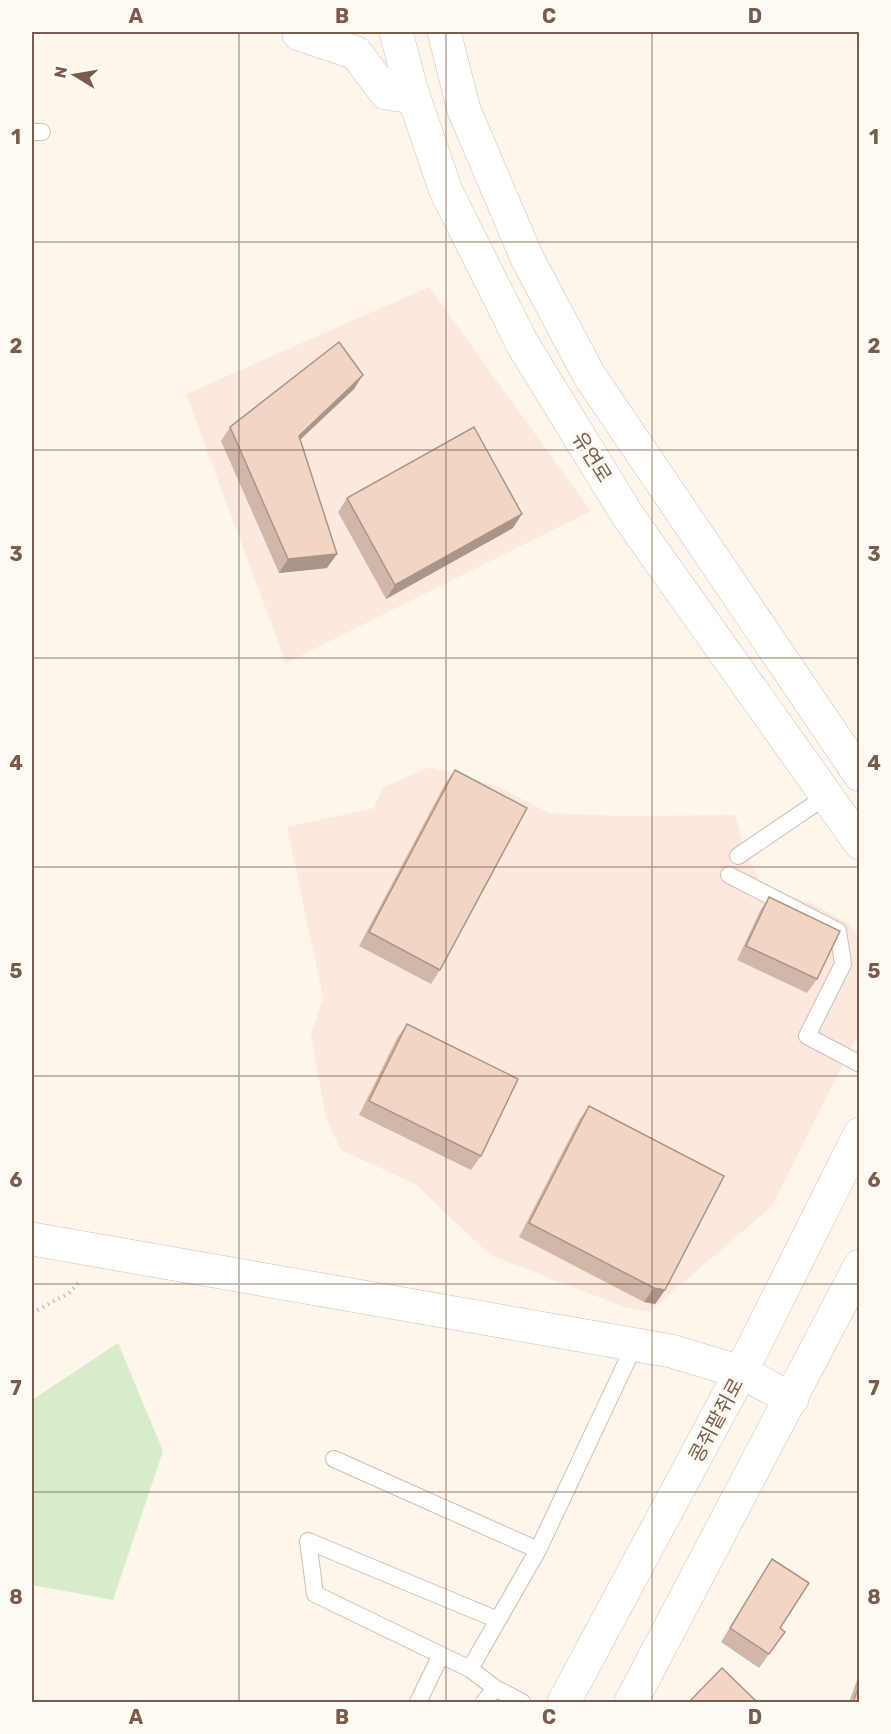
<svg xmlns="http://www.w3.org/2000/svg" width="891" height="1734" viewBox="0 0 891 1734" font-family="Rubik,'Noto Sans KR',sans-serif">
<rect width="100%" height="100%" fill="#fdf6ec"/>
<path fill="#fde8e0" d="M429,287L591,511L286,663L186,394Z
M430,767L497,786L549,813L621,816L735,815L747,856L763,887L811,903L848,923L859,938V1032L772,1206L649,1312L624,1307L490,1255L415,1184L341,1150L326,1119L311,1035L323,997L287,827L374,808L383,787Z"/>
<path fill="#d8ecc9" d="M118,1343L163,1451L113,1600L32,1585V1400Z"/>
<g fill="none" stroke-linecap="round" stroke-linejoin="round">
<g stroke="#d1beb0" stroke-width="18">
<path id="service" d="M32,132H42
M738,856L825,797
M729,875L838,931L843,964L807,1036L860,1064
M334,1459L538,1550
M470,1669L315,1594L308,1541L498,1620
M418,1702L441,1655
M484,1702L495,1688
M522,1702L495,1688L470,1669L538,1550L634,1346"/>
</g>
<g stroke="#d1beb0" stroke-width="34">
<path id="minor" d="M32,1239L671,1351L741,1372L792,1399"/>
</g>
<g stroke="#d1beb0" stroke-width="34">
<path id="tertiary" d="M302,32L299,34L356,53L386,93L413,97
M396,32L411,89L446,191L523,345L628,516L860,843
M444,32L464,110L527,258L589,375L860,775"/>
</g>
<g stroke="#d6c0b0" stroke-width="34">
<path id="secondary" d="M564,1702L741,1372L860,1134
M631,1702L860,1266"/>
</g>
<path stroke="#d9b8a5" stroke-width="4" stroke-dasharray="1.5 4.5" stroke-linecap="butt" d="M32,1313L69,1293L81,1280"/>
<use href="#service" stroke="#fff" stroke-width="16"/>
<use href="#minor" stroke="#fff" stroke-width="33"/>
<use href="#tertiary" stroke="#fff" stroke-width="33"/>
<use href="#secondary" stroke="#fff" stroke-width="33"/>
</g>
<path fill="#d1b7a8" d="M354,389L300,440L327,568L279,573L221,441L230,427Z
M347,498L513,528L386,599L338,512Z
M455,770L440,970L431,984L359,946L445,784Z
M769,897L817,979L807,993L737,960L760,911Z
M407,1024L481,1156L471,1170L359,1115L397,1038Z
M589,1106L665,1290L655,1304L644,1302L519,1237L579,1120Z
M772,1559L780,1628L785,1632L759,1668L721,1642L763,1573Z
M860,1672V1702H849Z"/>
<path fill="#aa9588" d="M363,375L354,389L289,450L299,436Z
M522,514L513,528L386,599L395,585Z
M337,554L327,568L279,573L288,559Z
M654,1288L665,1290L655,1304L644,1302Z"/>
<path fill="#f3d5c3" stroke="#aa9588" stroke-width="1.5" d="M339,342L363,375L299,436L337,554L288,559L230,427Z
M474,427L522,514L395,585L347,498Z
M455,770L527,808L440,970L369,932Z
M769,897L840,931L817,979L746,946Z
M407,1024L518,1079L481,1156L369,1101Z
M589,1106L724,1176L665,1290L654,1288L529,1223Z
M772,1559L809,1583L780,1628L785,1632L769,1654L730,1628Z
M722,1668L757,1702H689Z
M860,1684V1702H853Z"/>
<path fill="none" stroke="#7a5c4d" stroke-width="1.5" stroke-opacity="0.55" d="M239,32V1702M446,32V1702M652,32V1702M32,242H860M32,450H860M32,658H860M32,867H860M32,1076H860M32,1284H860M32,1492H860"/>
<g text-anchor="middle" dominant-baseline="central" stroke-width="6" stroke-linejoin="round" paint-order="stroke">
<g font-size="20" fill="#7a5c4d" stroke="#fffaf3">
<text transform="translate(592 457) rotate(58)">유연로</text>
<text transform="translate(716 1420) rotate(-62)">콩쥐팥쥐로</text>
</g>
</g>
<rect width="891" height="1734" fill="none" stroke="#fffaf3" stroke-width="66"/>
<g transform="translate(75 75) rotate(281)" stroke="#fffaf3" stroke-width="4.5" paint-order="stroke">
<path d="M0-4.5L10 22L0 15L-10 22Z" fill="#7a5c4d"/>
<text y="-9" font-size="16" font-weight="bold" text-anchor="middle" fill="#7a5c4d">N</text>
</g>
<rect x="33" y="33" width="825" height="1668" fill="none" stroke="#7a5c4d" stroke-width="2"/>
<g font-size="20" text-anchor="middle" font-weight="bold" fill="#7a5c4d">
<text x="136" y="23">A</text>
<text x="342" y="23">B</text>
<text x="549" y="23">C</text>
<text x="755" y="23">D</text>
<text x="16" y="144">1</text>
<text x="874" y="144">1</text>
<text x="16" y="353">2</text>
<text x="874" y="353">2</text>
<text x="16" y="561">3</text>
<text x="874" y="561">3</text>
<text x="16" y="770">4</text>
<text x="874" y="770">4</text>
<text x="16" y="978">5</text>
<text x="874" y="978">5</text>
<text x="16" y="1187">6</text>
<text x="874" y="1187">6</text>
<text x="16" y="1395">7</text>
<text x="874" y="1395">7</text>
<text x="16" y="1604">8</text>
<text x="874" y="1604">8</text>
<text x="136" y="1724">A</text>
<text x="342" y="1724">B</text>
<text x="549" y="1724">C</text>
<text x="755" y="1724">D</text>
</g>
</svg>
